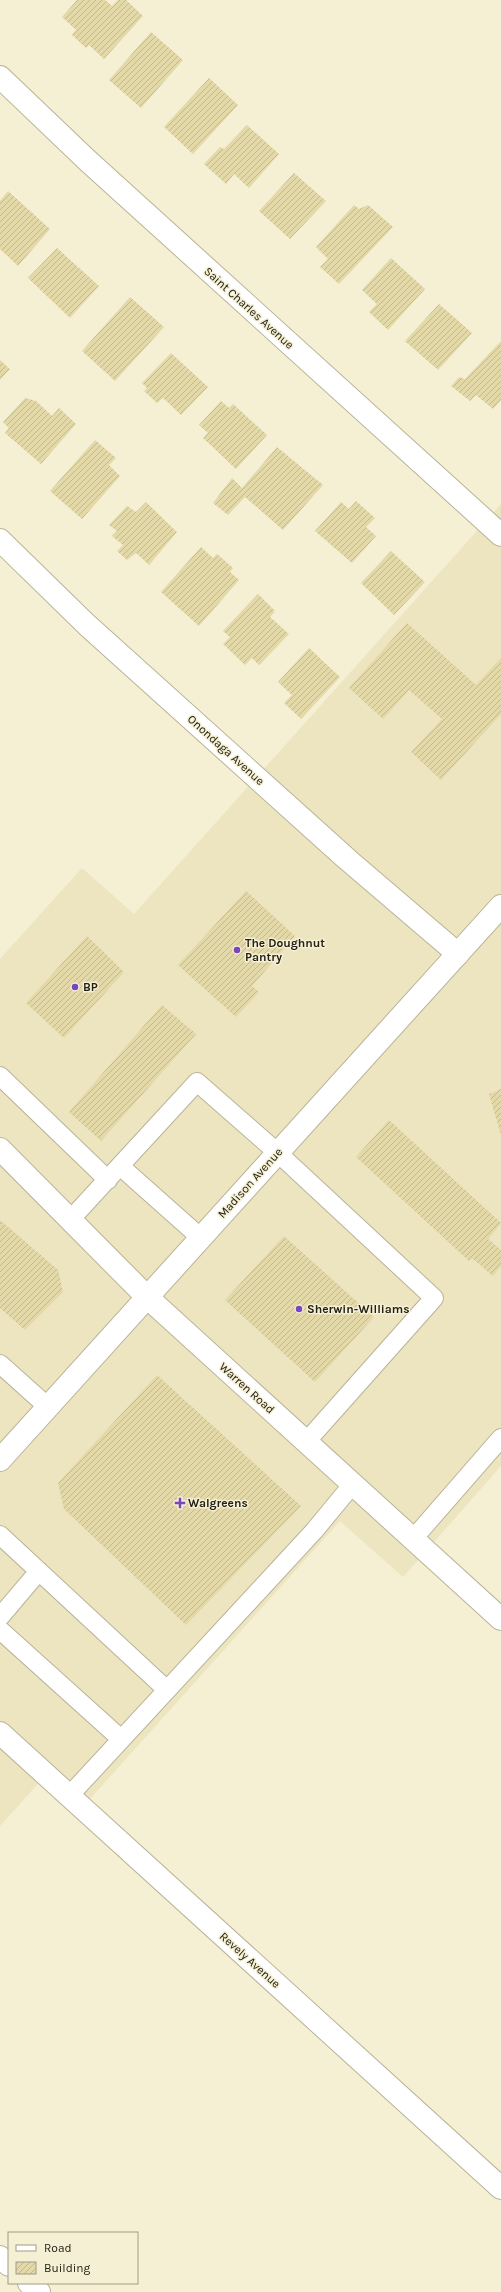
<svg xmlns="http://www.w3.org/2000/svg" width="501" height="2292" viewBox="0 0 501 2292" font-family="Karla,sans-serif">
<defs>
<pattern id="building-hatch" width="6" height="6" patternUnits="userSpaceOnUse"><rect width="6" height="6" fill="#e3d8a8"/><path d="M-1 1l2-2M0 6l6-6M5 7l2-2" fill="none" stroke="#c2b990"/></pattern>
</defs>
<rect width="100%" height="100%" fill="#f5efd3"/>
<path fill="#ede4c0" d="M501,504V1466L403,1577L340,1521L89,1800L52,1768L0,1826V959L82,868L134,914Z"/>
<path fill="url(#building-hatch)" d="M77,0H105L112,6L118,0H126L143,16L104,59L89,45L86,48L72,35L76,30L62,17Z
M151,32L183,60L141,108L109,80Z
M209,78L238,105L193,154L164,127Z
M247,125L279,154L249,188L234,174L226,184L204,164L220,147L224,149Z
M294,173L326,201L290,239L259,211Z
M8,191L50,229L18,266L0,249V201Z
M354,205L359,209L368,205L393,227L339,284L320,267L328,259L316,247Z
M57,248L99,286L70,318L28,278Z
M391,258L425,289L388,330L369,312L377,304L362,290Z
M130,297L164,327L115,381L82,351Z
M439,304L472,333L438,370L405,341Z
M501,341V400L493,409L476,395L470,401L451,386L459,377L465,379Z
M171,353L208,387L181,415L163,398L157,403L144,391L147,388L142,383Z
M0,360L10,369L0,380Z
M25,398L36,401L52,416L59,408L76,424L41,464L5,433L9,428L3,422Z
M221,401L229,408L233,404L267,435L236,469L203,438L208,433L199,425Z
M95,440L116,458L109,465L120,476L82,519L50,491Z
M277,447L323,485L283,530L245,497L228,515L213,503L232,478L242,488Z
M356,501L375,518L366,527L376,536L352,563L315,531L341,502L349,509Z
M146,502L177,532L149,565L136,553L127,560L117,551L123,545L112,536L117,531L109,525L127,506L136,512Z
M201,547L213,558L217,554L233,568L230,572L239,580L199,626L161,592Z
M391,551L425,582L394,615L361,583Z
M258,594L275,611L270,617L289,634L259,665L252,658L245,665L223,644L230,637L223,631Z
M407,623L476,685L501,658V714L441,780L411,752L442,719L409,690L383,719L349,688Z
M309,648L340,677L301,719L284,703L292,695L278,682Z
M246,891L295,936L252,986L259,992L236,1017L178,965Z
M87,936L124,972L64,1038L26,1003Z
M162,1005L196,1034L101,1141L69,1112Z
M501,1089V1135L489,1094Z
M389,1120L501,1223L488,1239L501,1250V1266L493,1276L472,1258L469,1261L356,1157Z
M0,1220L58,1270L63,1292L25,1330L0,1308Z
M284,1236L374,1317L315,1382L225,1300Z
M157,1375L301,1506L186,1625L64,1509L58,1483Z"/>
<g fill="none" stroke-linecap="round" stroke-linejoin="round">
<g stroke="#b9b398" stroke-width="20">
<path id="lane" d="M0,1076L108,1180
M120,1166L201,1238
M70,1220L197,1082L278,1153L434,1298L306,1442
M0,1364L48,1407
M0,1535L167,1690
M413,1539L501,1438
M0,1617L39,1571
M0,1630L121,1739
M69,1796L314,1531L352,1485"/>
</g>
<g stroke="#b9b398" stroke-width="24">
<path id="street" d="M0,77L88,161L501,535
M0,540L87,625L348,860L458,954
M0,1733L501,2188
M0,2257L9,2265
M29,2283L39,2292"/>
</g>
<g stroke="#b9b398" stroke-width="24">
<path id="secondary" d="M0,1149L147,1297L501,1619
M0,1460L501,906"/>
</g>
<use href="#lane" stroke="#fff" stroke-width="18"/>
<use href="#street" stroke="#fff" stroke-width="22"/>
<use href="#secondary" stroke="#fff" stroke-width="22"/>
</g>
<g fill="#7847be" stroke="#f5efd3" stroke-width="1.5">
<circle cx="237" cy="950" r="4"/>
<circle cx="75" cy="987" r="4"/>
<circle cx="299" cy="1309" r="4"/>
<path d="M178 1497h4v4h4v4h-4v4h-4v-4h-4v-4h4z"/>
</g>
<g text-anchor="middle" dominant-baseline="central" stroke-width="3" stroke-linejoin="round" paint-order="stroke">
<g font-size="12" fill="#232016" stroke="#f5efd3">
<text transform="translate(249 308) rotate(42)">Saint Charles Avenue</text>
<text transform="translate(226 750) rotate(42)">Onondaga Avenue</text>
<text transform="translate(250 1183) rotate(-48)">Madison Avenue</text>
<text transform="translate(247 1388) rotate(42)">Warren Road</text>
<text transform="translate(250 1960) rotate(42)">Revely Avenue</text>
</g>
<g font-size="12" font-weight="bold" fill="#232016" stroke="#f5efd3" text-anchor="start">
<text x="245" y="943">The Doughnut<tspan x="245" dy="14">Pantry</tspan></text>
<text x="83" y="987">BP</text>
<text x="307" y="1309">Sherwin-Williams</text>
<text x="188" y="1503">Walgreens</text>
</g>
</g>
<rect x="8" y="2232" width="130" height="52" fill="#f5efd3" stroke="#a19c87"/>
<rect x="16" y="2245" width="20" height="6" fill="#ffffff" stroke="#a19c87"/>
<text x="44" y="2252" font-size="12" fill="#232016">Road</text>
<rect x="16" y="2262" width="20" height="12" fill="url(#building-hatch)" stroke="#a19c87"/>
<text x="44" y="2272" font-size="12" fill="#232016">Building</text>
</svg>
